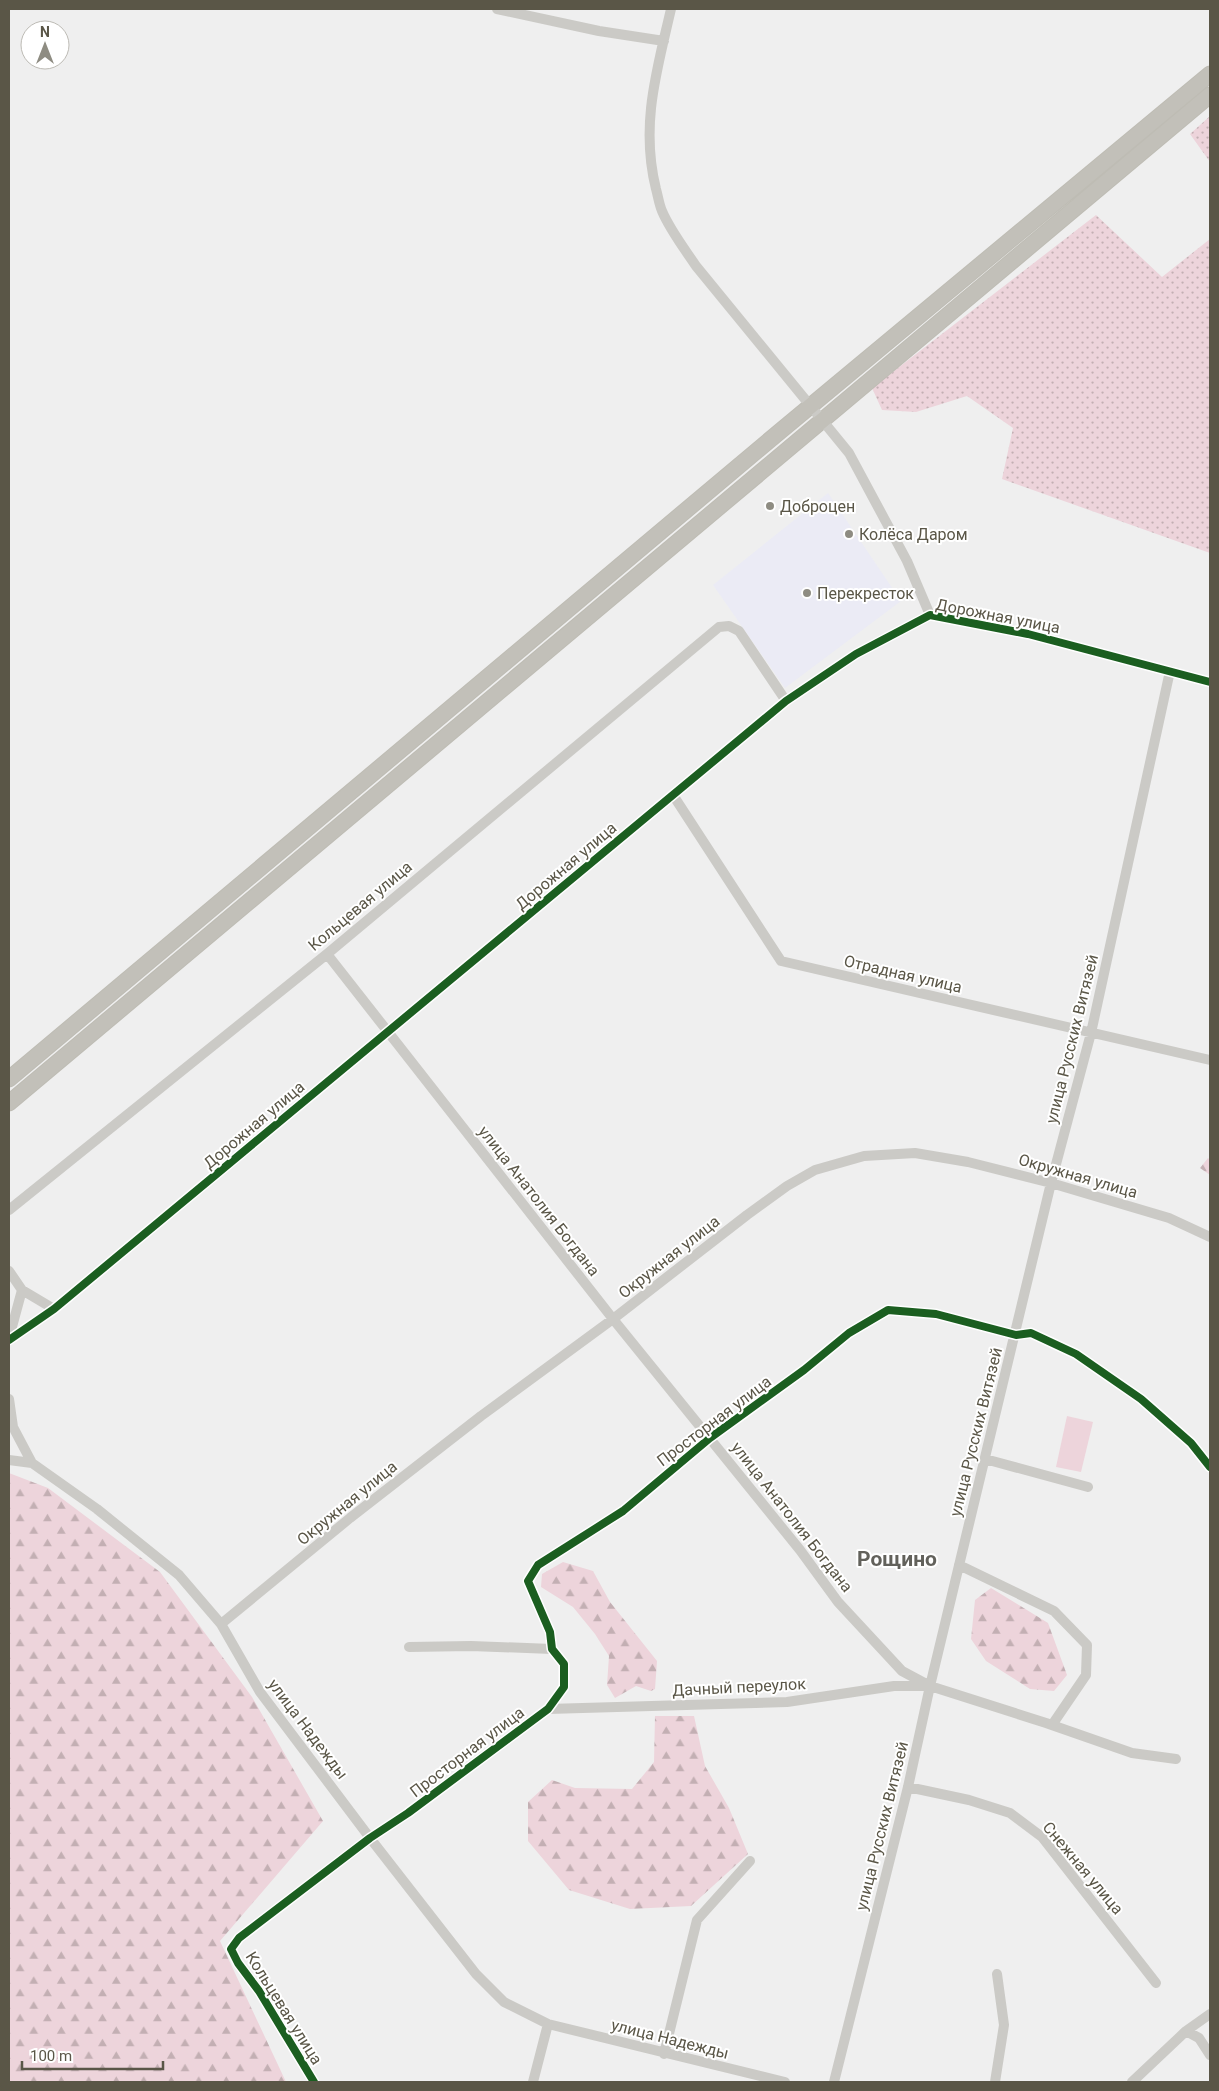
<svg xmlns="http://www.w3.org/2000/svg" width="1219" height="2091" viewBox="0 0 1219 2091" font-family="Roboto,sans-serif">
<defs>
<pattern id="grass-dots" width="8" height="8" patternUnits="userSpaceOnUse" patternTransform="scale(1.25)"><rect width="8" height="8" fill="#edd4db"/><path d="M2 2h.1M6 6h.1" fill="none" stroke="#c3afb3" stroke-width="1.8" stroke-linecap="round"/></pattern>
<pattern id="forest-firs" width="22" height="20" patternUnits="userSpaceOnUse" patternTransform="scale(1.25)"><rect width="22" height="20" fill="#edd4db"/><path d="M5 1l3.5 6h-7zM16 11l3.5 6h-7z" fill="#c3afb3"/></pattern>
</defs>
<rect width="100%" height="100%" fill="#efefef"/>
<path fill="#ebebf5" d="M828,493L901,601L785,688L713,585Z"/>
<path fill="url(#grass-dots)" d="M1210,116V162L1190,134Z
M1096,215L1162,277L1210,239V553L1002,479L1013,428L967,396L916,412L882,410L872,388Z"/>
<path fill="url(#forest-firs)" d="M1208,1158L1210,1160V1175L1200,1168Z
M9,1473L48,1488L160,1572L252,1697L323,1821L220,1941L286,2082H9Z
M563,1562L593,1571L610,1602L657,1661L655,1689L651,1691L636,1686L615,1698L607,1685L609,1656L595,1634L573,1607L541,1587L542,1574Z
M991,1588L1048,1623L1067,1675L1054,1691L1030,1689L986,1661L971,1639L975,1600Z
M655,1716H694L705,1766L729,1808L748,1854L691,1906L630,1909L569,1890L528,1841V1802L552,1780L575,1788L632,1789L654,1762Z"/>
<path fill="#edd4db" d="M1067,1416L1093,1422L1081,1472L1056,1467Z"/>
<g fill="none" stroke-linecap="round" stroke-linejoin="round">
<g stroke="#bebcb4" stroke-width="17">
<path id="highway" d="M9,1079L778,433L1210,74
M9,1103L1210,95"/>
</g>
<path stroke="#cbcac6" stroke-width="10" d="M497,9L599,31L664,41
M671,9C657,70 640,125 656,189C658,196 659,204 662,211C670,230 684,248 696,266L849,453L907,561L930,615
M673,795L781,961L1210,1060
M327,954L613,1319L800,1550L838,1602L902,1671L930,1686L1046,1723L1132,1753L1176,1759
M9,1210L327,954L719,627L729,626L739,631L786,701
M9,1271L22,1290L54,1309
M9,1338L22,1290
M9,1340L54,1309L786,701L856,654L930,615L1028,634L1210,682
M9,1399L13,1427L32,1463L97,1509L179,1575L221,1624L260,1692L370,1838L476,1974L504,2002L548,2024L785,2082
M985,1459L1088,1487
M9,1460L32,1463
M959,1565L1054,1611L1087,1645L1086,1675L1052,1725
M221,1624L350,1518L481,1416L613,1319L747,1215L787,1186L815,1170L864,1156L915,1153L968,1162L1051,1183L1169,1218L1210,1237
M409,1647L471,1646L552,1649
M548,1709L787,1702L894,1686H929
M908,1787L969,1800L1010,1813L1042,1837L1156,1983
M1186,2031L1199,2038L1210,2055
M664,2054L697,1920L750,1861
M314,2082L259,1991L238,1963L231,1949L239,1938L370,1838L408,1813L548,1709L564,1687V1664L552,1649L550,1632L528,1581L538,1565L623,1511L710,1438L804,1370L849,1333L888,1310L936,1314L1016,1335L1031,1333L1076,1354L1141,1399L1191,1443L1210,1467
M533,2082L548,2024
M834,2082L908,1787L930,1686L1051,1183L1091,1033L1170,671
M995,2082L1004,2025L997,1974
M1132,2082L1186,2031L1210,2014"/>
<use href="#highway" stroke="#c2c0b9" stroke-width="15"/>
<g stroke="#fff" stroke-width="11">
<path id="cycleway" d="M9,1340L54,1309L786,701L856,654L930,615L1028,634L1210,682
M314,2082L259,1991L238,1963L231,1949L239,1938L370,1838L408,1813L548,1709L564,1687V1664L552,1649L550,1632L528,1581L538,1565L623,1511L710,1438L804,1370L849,1333L888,1310L936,1314L1016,1335L1031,1333L1076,1354L1141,1399L1191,1443L1210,1467"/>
</g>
<use href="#cycleway" stroke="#1b5e20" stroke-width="8"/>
</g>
<g fill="#8e8c82" stroke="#fff" stroke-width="2">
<circle cx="770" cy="506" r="5"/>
<circle cx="849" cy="534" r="5"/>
<circle cx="807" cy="593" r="5"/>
</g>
<g text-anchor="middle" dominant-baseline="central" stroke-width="4" stroke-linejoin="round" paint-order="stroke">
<g font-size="16" fill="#5a5647" stroke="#fff" text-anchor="start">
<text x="780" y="506">Доброцен</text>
<text x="859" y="534">Колёса Даром</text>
<text x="817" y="593">Перекресток</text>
</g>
<g font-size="16" fill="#5a5647" stroke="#fff">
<text transform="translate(998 616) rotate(11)">Дорожная улица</text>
<text transform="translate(566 866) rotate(-40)">Дорожная улица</text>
<text transform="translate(360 906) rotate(-40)">Кольцевая улица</text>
<text transform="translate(903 974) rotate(13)">Отрадная улица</text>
<text transform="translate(1072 1039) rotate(-76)">улица Русских Витязей</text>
<text transform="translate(254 1125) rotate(-40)">Дорожная улица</text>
<text transform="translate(1078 1176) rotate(16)">Окружная улица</text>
<text transform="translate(539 1201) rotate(52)">улица Анатолия Богдана</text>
<text transform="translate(669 1257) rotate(-38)">Окружная улица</text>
<text transform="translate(714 1421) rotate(-37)">Просторная улица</text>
<text transform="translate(976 1432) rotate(-76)">улица Русских Витязей</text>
<text transform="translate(347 1503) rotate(-39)">Окружная улица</text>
<text transform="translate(792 1517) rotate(52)">улица Анатолия Богдана</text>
<text transform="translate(739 1687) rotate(-3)">Дачный переулок</text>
<text transform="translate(308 1729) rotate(53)">улица Надежды</text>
<text transform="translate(467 1752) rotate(-37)">Просторная улица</text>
<text transform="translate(882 1826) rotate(-76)">улица Русских Витязей</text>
<text transform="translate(1083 1868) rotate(50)">Снежная улица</text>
<text transform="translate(284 2008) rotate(58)">Кольцевая улица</text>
<text transform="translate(670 2039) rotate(14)">улица Надежды</text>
</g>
<g font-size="21" font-weight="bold" fill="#62615b" stroke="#fff">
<text x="897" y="1559">Рощино</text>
</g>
</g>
<rect width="1219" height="2091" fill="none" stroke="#5a5647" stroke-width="20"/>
<g transform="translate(45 45)"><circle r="24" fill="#ffffff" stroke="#bdbbb5"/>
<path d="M0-4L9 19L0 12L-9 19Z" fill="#8e8c82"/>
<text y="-8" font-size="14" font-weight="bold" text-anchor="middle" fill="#5a5647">N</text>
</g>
<path d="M22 2061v8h141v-8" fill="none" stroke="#5a5647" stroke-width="2.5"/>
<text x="30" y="2061" font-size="15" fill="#5a5647" stroke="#ffffff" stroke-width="4" paint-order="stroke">100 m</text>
</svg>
